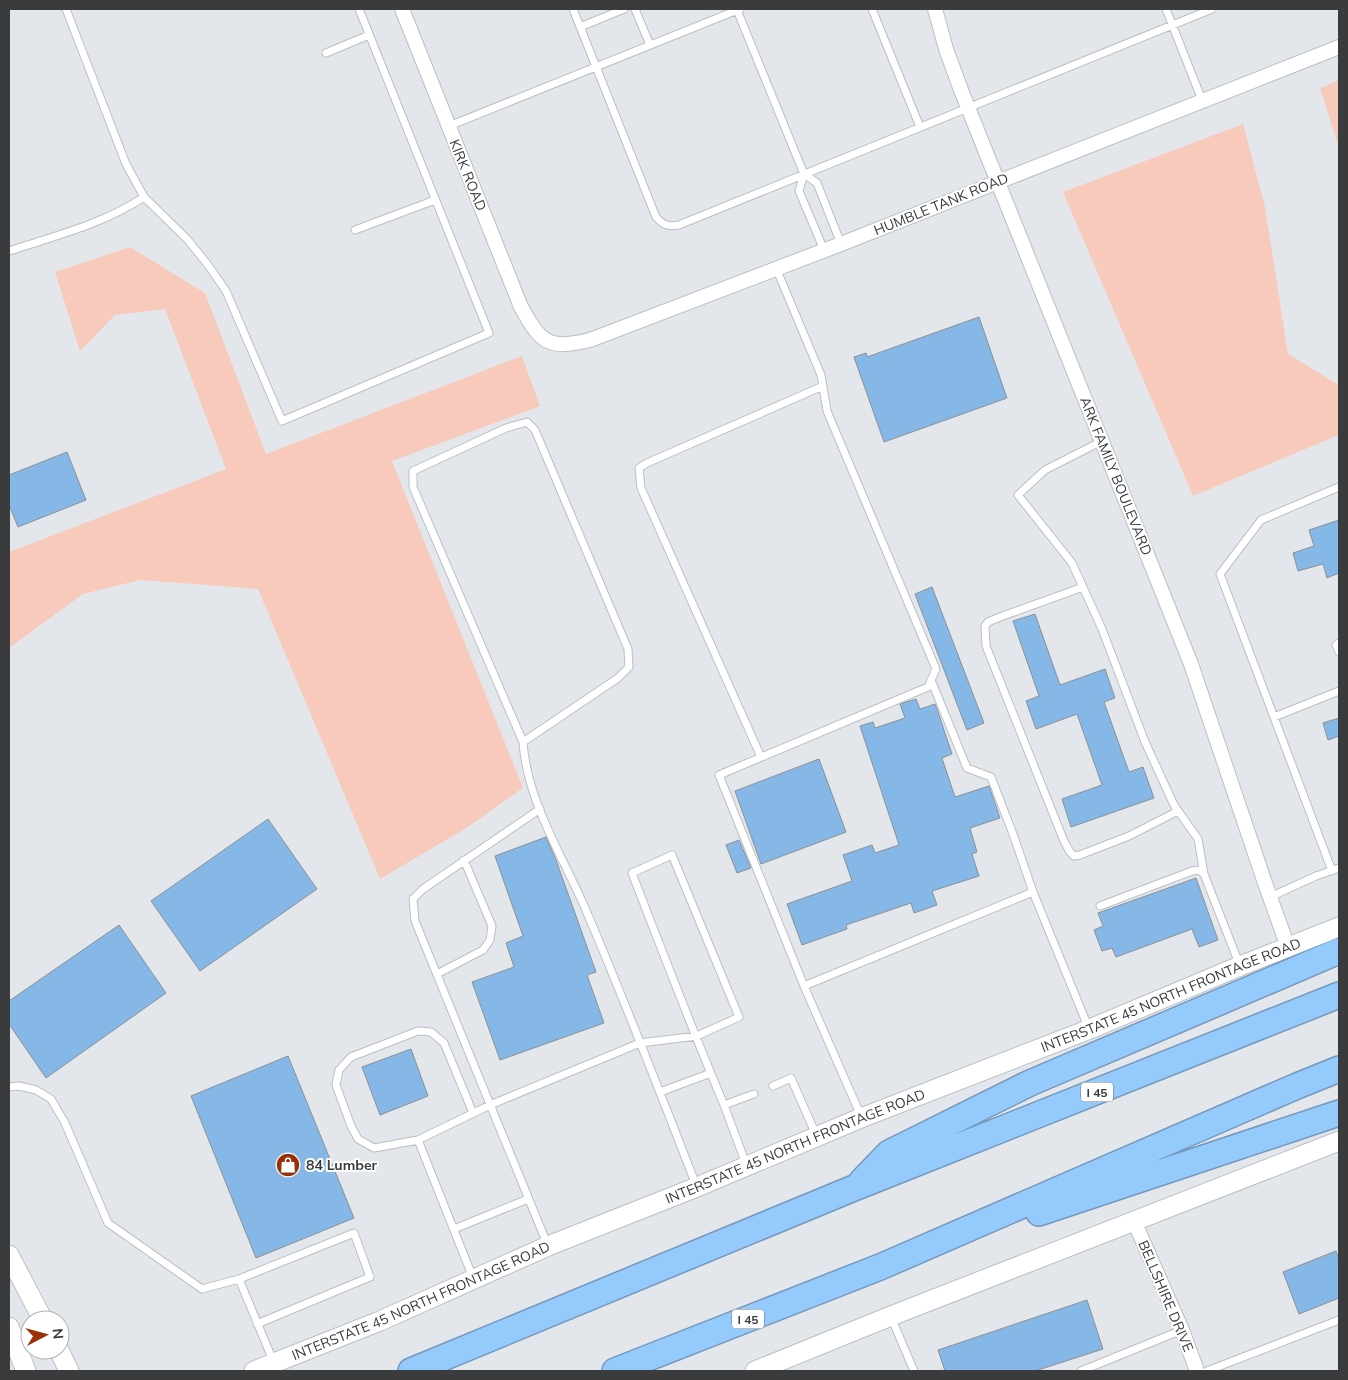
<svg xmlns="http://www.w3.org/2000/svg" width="1348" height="1380" viewBox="0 0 1348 1380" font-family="Mulish,sans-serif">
<rect width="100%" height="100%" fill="#e3e7ec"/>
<path fill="#f8cabb" d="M1339,80V148L1320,88Z
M1243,124L1265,207L1288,354L1339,385V435L1193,496L1063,192Z
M130,247L205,293L266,454L522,356L540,406L392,461L523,788L468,827L380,879L258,589L140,580L83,594L9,648V552L226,469L165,309L115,315L80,351L55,272Z"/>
<path fill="#85b8e7" stroke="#8b9094" d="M979,317L1007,398L884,442L854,357L866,353L867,357Z
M67,452L86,500L18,527L9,505V475Z
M1339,520V573L1327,578L1323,564L1298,571L1293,553L1314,546L1309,530Z
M932,587L984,723L967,730L915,594Z
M1035,614L1060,685L1105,669L1115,698L1104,702L1129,772L1143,767L1154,798L1071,827L1062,799L1102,785L1077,714L1036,729L1026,701L1039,696L1013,621Z
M916,699L920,709L935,704L937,709L952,754L942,758L955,797L989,786L996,806L1000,818L970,828L977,852L972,854L979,876L932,891L937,905L914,913L911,903L846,925L847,929L802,945L787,904L852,881L843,855L872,845L875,853L899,845L860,726L873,722L875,728L905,718L900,704Z
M1339,718V736L1328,740L1323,723Z
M819,759L846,832L761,864L735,791Z
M268,819L317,889L200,971L151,901Z
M546,837L556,860L596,972L587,975L604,1023L500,1060L472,982L514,967L506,943L523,936L495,856Z
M739,840L751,868L737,873L726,845Z
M1196,878L1218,940L1199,947L1192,929L1116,957L1112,948L1102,951L1094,930L1103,926L1098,913Z
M119,925L166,993L46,1078L9,1024V1001Z
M411,1049L428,1096L380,1115L362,1067Z
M288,1056L354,1218L256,1258L191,1096Z
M1336,1251L1339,1260V1298L1299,1314L1283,1272Z
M1087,1300L1103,1349L1035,1371H945L938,1350Z"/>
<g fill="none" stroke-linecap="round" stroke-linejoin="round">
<g stroke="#bbbfc4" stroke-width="9">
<path id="lane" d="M66,9L126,164L144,197L187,239L208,265L226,291L282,421L489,333L359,9
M573,9L656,217C663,225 668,227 679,225L1212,9
M635,9L650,45
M872,9L920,127
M1166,9L1202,100
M737,10L804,174L817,183L841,244
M580,27L624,9
M326,53L369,35
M449,126L740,9
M804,174L799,191L824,250
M355,230L435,200
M9,251C55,236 103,224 144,197
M776,268L821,375L827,411L936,669L928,687L719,775L804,986
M1102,441L1045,470L1018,495L1072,563L1102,629L1145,742L1174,805L1198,839L1204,874
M1083,587L1000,617L988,622L985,626L986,646L1064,841L1070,852L1074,856L1080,855L1129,836L1178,811
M1339,643L1336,645L1339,652
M931,680L967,768L991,777L1013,834L1033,892
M1274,717L1339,691
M523,742L413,487V471L506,428L527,422L535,430L628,649L629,667L618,678L523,742C527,801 562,855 585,908C624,999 660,1092 696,1185
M761,757L641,488L639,468L647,463L823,386
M540,809L423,889L413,899L415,921L548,1246
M1332,871L1220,574L1261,520L1339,487
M1270,897L1316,876L1339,868
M1100,906L1192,871L1199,870L1204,874L1240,966
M437,974L483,950L490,940L492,926L464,860
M773,1086L791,1078L817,1137
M9,1087L19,1086L36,1090L51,1099L65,1123L108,1223L202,1289L239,1279
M660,1092L711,1073
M861,1116L804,986L1033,892L1089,1029
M418,1140L374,1148L358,1139L351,1126L336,1085L339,1070L351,1057L418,1031L431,1032L444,1043L473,1113
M746,1164L724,1105L754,1094
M454,1229L528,1199
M473,1278L418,1140L490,1105L640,1043L697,1036L739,1017L672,855L632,873C662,951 692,1029 724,1105
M891,1317L914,1371
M257,1324L370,1277L354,1233L239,1279L274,1363
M1081,1371L1182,1330
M1207,1371L1339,1320"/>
</g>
<g stroke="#bbbfc4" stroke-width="16">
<path id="street" d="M402,9L521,307C541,343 548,350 590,340L841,244L1339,47
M935,9L946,49L961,90L1191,664L1266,886L1288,947
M1134,1221L1182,1330L1197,1371"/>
</g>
<g stroke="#bbbfc4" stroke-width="21">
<g id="secondary">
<path d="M9,1255L43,1320"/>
<path d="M9,1327L26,1371"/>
<path d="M59,1350L69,1371"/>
<path id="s1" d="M254,1371L380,1321L548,1246L697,1187L861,1118L1090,1029L1240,966L1339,927"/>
<path d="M755,1371L891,1316L1339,1141"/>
</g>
</g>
<g stroke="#7598ba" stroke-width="28">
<path id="highway" d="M862,1181L889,1153L1030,1083L1339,951
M1039,1213L1339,1113
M411,1371L854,1188L1339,995
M615,1371L880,1267L1297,1086L1339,1069"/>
</g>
<use href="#lane" stroke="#fff" stroke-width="7"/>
<use href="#street" stroke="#fff" stroke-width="14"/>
<use href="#secondary" stroke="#fff" stroke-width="19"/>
<use href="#highway" stroke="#95cafd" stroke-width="25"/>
</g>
<defs>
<g id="shop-disc" transform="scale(1.25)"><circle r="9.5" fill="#983206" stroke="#fff"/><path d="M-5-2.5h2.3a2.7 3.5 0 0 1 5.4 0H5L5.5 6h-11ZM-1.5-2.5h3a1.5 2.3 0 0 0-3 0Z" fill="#fff"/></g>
</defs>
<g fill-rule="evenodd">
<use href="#shop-disc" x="288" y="1165"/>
</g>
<g text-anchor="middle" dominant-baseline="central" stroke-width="4" stroke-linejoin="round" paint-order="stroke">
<g fill="#fff" stroke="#747677" stroke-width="1">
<rect x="1081" y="1082.5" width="32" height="19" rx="4"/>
<rect x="732" y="1309.5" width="32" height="19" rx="4"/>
</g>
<g font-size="12" font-weight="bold" fill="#393b3d">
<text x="1097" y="1092">I 45</text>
<text x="748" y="1319">I 45</text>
</g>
<g font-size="14" fill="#393b3d" stroke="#fff">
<text transform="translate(468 175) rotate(68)">KIRK ROAD</text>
<text transform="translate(941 204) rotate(-22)">HUMBLE TANK ROAD</text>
<text transform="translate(1116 476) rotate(68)">ARK FAMILY BOULEVARD</text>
<text stroke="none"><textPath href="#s1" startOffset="991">INTERSTATE 45 NORTH FRONTAGE ROAD</textPath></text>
<text stroke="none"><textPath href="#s1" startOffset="586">INTERSTATE 45 NORTH FRONTAGE ROAD</textPath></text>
<text transform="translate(1166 1296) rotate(67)">BELLSHIRE DRIVE</text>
<text stroke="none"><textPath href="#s1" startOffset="181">INTERSTATE 45 NORTH FRONTAGE ROAD</textPath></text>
</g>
<g font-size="14" font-weight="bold" fill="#393b3d" stroke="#fff" text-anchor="start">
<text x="306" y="1165">84 Lumber</text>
</g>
</g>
<rect width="1348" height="1380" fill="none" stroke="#393b3d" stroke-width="20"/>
<g transform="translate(45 1335) rotate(84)"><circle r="24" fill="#ffffff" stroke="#b0b1b1"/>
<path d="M0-4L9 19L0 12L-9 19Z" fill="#983206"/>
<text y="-8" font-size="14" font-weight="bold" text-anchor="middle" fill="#393b3d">N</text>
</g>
</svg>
